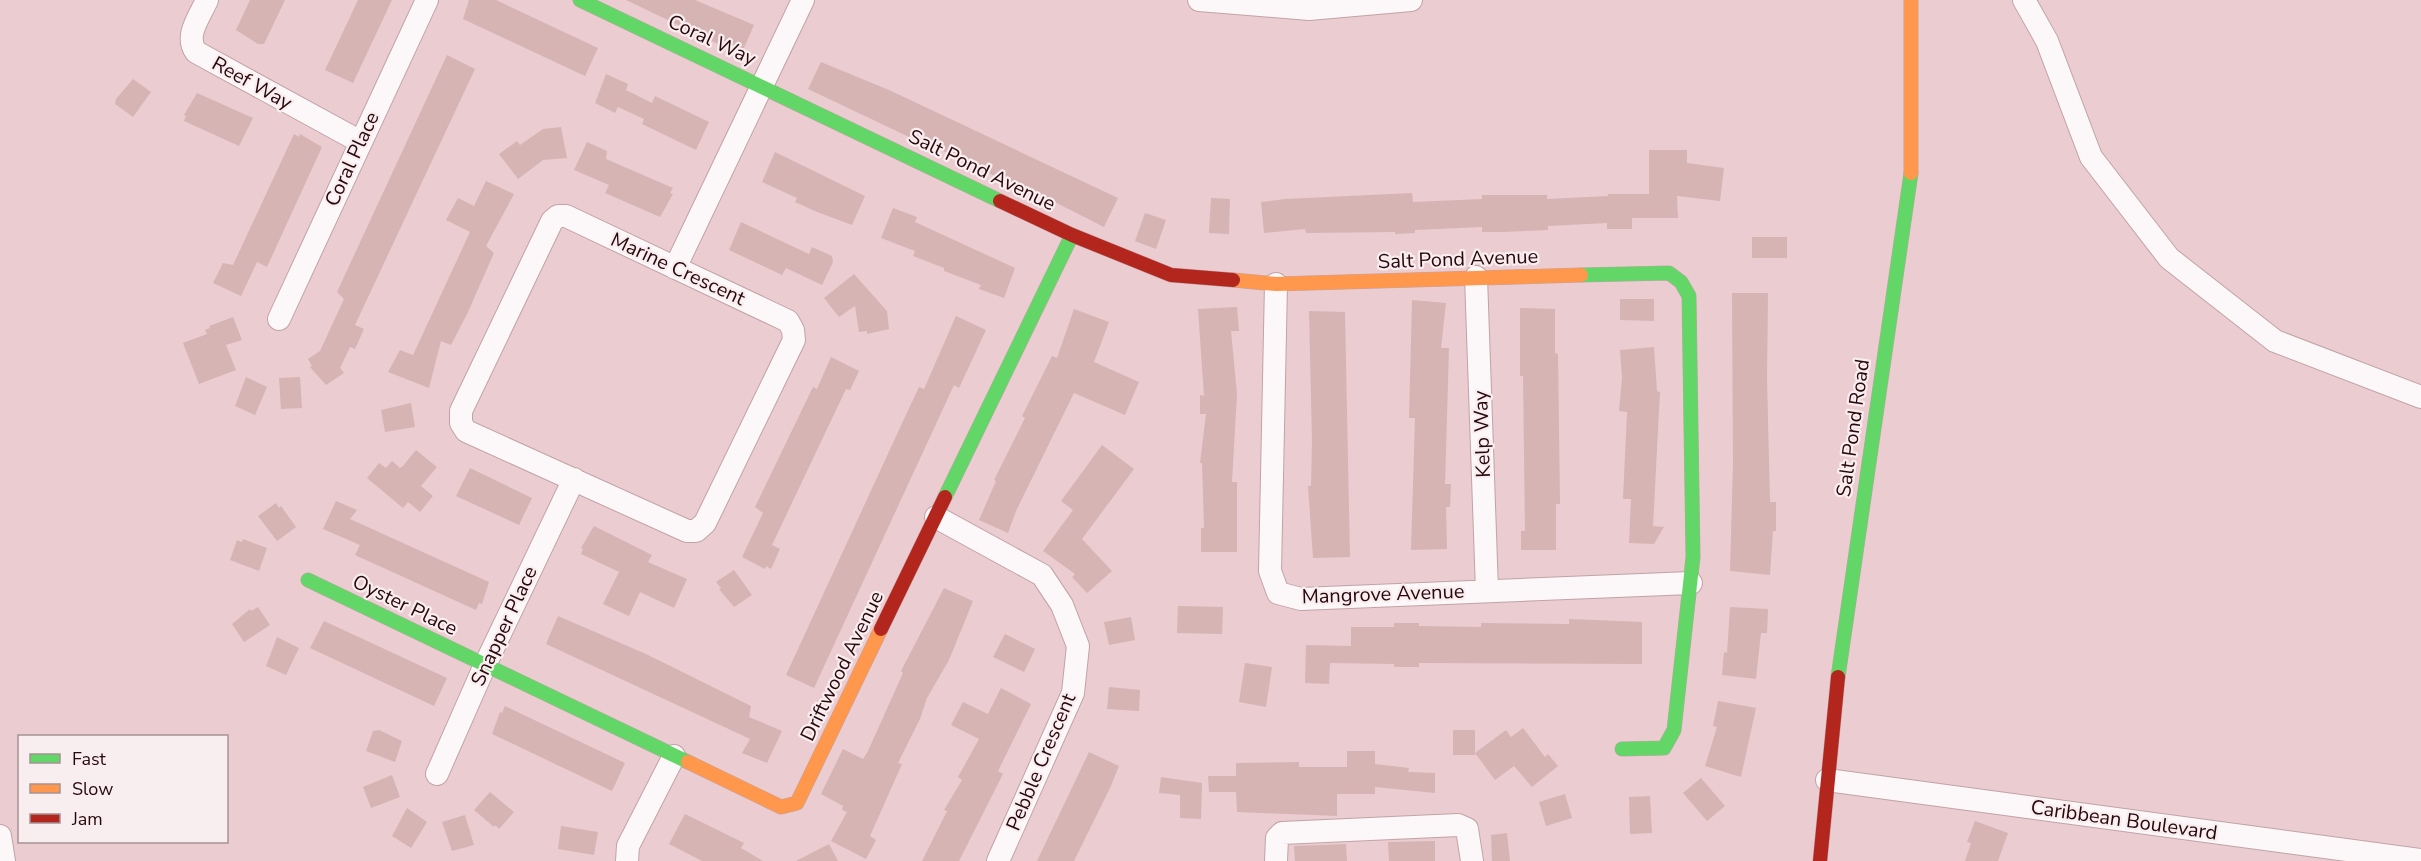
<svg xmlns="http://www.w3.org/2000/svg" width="2421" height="861" viewBox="0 0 2421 861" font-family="'Nunito Sans',sans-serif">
<rect width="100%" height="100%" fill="#ebccd0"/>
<path fill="#d6b4b3" d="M250,0H285L264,44H258L236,30Z
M358,0H392L353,83L325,70Z
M469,0H496L598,48L585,76L463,19Z
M626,0H695L754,25L741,55Z
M447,55L475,69L355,325L364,329L355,349L350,347L340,368L344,373L326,385L310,367L312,366L308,359L320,351L344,299L337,292Z
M821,62L889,90L1118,198L1104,227L1029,189L1027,192L929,144L928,146L808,89Z
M606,74L628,84L626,90L652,103L655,96L709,122L696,150L642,124L644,119L618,107L615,113L595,103Z
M133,79L151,92L133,117L115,104L116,99Z
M197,93L253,118L239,146L184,121L186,116L184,115Z
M561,127L567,158L543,160L518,179L499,154L517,141L520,145L543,129Z
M294,134L299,137L300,134L322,147L267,267L257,262L241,296L213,283L223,263L233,265Z
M587,142L607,151L606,159L673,188L670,193L673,194L660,217L605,193L609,185L574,170Z
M1649,150H1687V163L1724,168L1720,201L1677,196L1678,218H1632V229H1607V223L1548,226V230L1504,232H1482V227L1415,230V233L1395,234V232L1306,233L1305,229L1264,233L1261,202L1285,199L1412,193L1413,202L1482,199V195H1547V199L1608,196V194H1649Z
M775,152L865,196L852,225L817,212L795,202L797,198L762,182Z
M486,181L514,194L486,246L494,253L468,312L451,345L441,341L429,388L388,372L400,350L413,355L470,232L446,220L458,198L474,206Z
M1211,198L1230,199L1229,234L1209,233Z
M893,208L917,217L915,222L1015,268L1004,298L979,289L981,285L944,271V268L913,256L915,251L881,238Z
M1145,213L1166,220L1156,249L1135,241Z
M741,222L809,254L812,247L832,256L833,262L822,285L786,268L782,275L729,250Z
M1752,237H1787V258H1752Z
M854,274L887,311L889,329L867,334V331L859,332L855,306L839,317L824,298Z
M1732,293H1768L1767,378L1770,502H1776V531H1773L1770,575L1730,571L1733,463Z
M1620,299H1654V321L1620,320Z
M1412,300L1446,303L1441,348H1449L1445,484H1451L1450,507H1446L1447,549L1411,550L1415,418H1409Z
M1237,307L1239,331H1231L1237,394L1232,482H1237V552H1201V528H1204L1202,463H1200L1206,414H1200V395L1204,396L1198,309Z
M1520,308L1555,309V353L1558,354L1560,504H1556V550H1521V531H1525L1523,376H1520Z
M1074,309L1109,322L1094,362L1139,382L1125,415L1074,393L1016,511L1008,533L979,520L996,481L994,480L1025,418L1022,416L1052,356L1057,358Z
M1309,311L1345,312L1350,557L1313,558L1308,486H1311L1312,441Z
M956,316L986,330L959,388L954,385L814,688L786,675L904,419L919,387L924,389Z
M233,317L242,340L226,345L236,370L199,384L183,343L207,334L205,330L210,328L209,326Z
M1654,347L1657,391L1660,392L1653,526L1664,527L1654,544L1629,543L1631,499H1623L1627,412L1619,411L1622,378L1620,350Z
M831,357L859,371L850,390L846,389L772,545L780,549L771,569L766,566L765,569L742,557L763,513L755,507L813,387L817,389Z
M246,377L267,387L255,415L235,406Z
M300,377L302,408L281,409L279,378Z
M411,403L415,427L385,432L381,410Z
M1102,445L1134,469L1082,539L1112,571L1087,593L1072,577L1075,574L1043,551L1073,510L1061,501Z
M416,450L437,467L421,486L433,496L420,512L408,502L403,508L367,478L379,463L386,468L392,461L400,468L403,466Z
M470,468L532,498L519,525L456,496Z
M336,501L357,510L350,519L489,582L482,604L479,603L476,610L355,555L360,545L323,529Z
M276,503L279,508L281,506L296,527L277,541L258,516Z
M594,526L652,555L648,562L687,579L674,608L640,592L629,616L603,604L619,572L581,554L583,549L581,548Z
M243,539L267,548L259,571L230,560L237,540L242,542Z
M734,570L752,595L734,607L719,589L721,588L716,582Z
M944,588L973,601L949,660L927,698L920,719L898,763L902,764L870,836L876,840L866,859L831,841L847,812L842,810L843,806L821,794L843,749L863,759L868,751L903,673L901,671Z
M1178,606L1223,607L1222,634L1177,633Z
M258,607L270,625L244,642L232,624L250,609L251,611Z
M1730,607L1768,609L1767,633H1761L1756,679L1722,675L1724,652L1727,653Z
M558,616L646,654L751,706L749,717L782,731L767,763L742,753L750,739L546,644Z
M1131,617L1135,640L1109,645L1104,622Z
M1569,619L1642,622V664L1419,663V667H1394V664L1330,663L1329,684L1305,683L1306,645L1351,646V627H1394V623H1419V626L1481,627V623L1569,624Z
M324,621L447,678L434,706L310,648Z
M1005,634L1035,649L1024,672L993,657Z
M277,637L299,648L286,675L266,666Z
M1245,663L1272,667L1266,707L1239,702Z
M1109,687L1140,690L1139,711L1107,709Z
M1001,688L1031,704L998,771L1003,774L959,861H922L947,811L944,810L962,780L958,777L979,739L951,725L963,702L988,714Z
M1718,701L1756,708L1741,777L1705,766L1717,727L1713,726Z
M505,706L625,763L612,791L492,734L500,712L502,713Z
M1523,728L1545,757L1548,754L1558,766L1532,787L1514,766L1495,780L1475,753L1506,730L1511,737Z
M379,730L402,741L395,762L366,751L373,731Z
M1453,730H1475V755H1453Z
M1347,751H1375V764L1409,768L1408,772L1435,773V793L1375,787V794H1337V816L1237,812L1236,792H1209L1208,776H1236V763L1299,762V767H1347Z
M1089,752L1119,766L1110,788L1074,861H1037Z
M392,775L400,797L371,808L363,787Z
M1161,777L1202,783L1201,819L1180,818V795L1159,793Z
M1701,778L1725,806L1707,821L1683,793Z
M490,792L514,812L499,829L495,825L494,827L474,810Z
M1565,794L1572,818L1546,826L1539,802Z
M1650,796L1652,833L1630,834L1629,797Z
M407,808L427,822L411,848L392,836Z
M685,814L744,843L741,848L763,861H702L669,844Z
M465,815L474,845L452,851L442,822Z
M1975,821L2008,833L1998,861H1965L1971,843L1967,842Z
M561,826L598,832L594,855L558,849Z
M1507,833L1510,861H1492L1491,835Z
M1435,841V861H1389L1388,842Z
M829,844L838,861H796Z
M1346,844L1347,861H1295L1294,846Z"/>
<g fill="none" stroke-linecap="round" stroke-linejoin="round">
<g stroke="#c1a3a7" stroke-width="24">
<path id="street" d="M207,0C200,16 184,36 196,52L359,141
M1199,0L1309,9L1411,0
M2024,0L2047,41L2091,157L2169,258L2275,341L2421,397
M558,216H566L788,321L793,330L794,340L705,523L696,531H687L466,431L461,423V411L552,221Z
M675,268L803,0
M1476,277L1487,591
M1276,284L1270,571L1278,593L1301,599L1691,583
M279,319L427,0
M936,517L1042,575L1062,605L1078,646L1073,693L998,861
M437,774L485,665L574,479
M1827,780L2421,860
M0,836L4,861
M627,861L628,846L674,756
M1276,861L1277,838L1282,833L1458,825L1467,829L1472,861"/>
</g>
<g stroke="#c1a3a7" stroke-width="15">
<path id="fast" d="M580,0L1000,201
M1581,275L1669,273L1681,282L1689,296L1693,557L1674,730L1664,748L1622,749
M945,497L1072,235
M308,580L688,762
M1838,677L1911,173"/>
</g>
<g stroke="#c1a3a7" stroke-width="15">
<path id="slow" d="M1911,173V0
M1233,280L1276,284L1581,275
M688,762L781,807L797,803L881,629"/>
</g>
<g stroke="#c1a3a7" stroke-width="15">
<path id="jam" d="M1000,201L1072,235L1171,275L1233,280
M881,629L945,497
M1820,861L1838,677"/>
</g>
<use href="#street" stroke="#fcf7f8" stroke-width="22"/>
<use href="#fast" stroke="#63d668" stroke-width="14"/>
<use href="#slow" stroke="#ff974d" stroke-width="14"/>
<use href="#jam" stroke="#b3261e" stroke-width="14"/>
</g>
<g text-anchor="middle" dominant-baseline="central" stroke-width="4.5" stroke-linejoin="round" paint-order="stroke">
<g font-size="20" fill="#28070e" stroke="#f8eeef">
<text transform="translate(712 40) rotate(25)">Coral Way</text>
<text transform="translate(252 83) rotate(29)">Reef Way</text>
<text transform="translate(352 159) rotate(-65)">Coral Place</text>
<text transform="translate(982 170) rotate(26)">Salt Pond Avenue</text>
<text transform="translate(1458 259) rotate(-2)">Salt Pond Avenue</text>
<text transform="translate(678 269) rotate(25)">Marine Crescent</text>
<text transform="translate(1853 428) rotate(-82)">Salt Pond Road</text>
<text transform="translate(1482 434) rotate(-92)">Kelp Way</text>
<text transform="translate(1383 594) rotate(-2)">Mangrove Avenue</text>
<text transform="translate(405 605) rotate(26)">Oyster Place</text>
<text transform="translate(504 626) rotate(-65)">Snapper Place</text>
<text transform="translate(842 666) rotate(-64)">Driftwood Avenue</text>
<text transform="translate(1041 762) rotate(-67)">Pebble Crescent</text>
<text transform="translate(2124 820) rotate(8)">Caribbean Boulevard</text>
</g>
</g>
<rect x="18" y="735" width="210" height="108" fill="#f8eeef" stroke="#a59295" stroke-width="1.5"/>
<rect x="30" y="754" width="30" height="9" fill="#63d668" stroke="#a59295" stroke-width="1.5"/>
<text x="72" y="765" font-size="18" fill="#28070e">Fast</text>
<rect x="30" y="784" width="30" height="9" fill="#ff974d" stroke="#a59295" stroke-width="1.5"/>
<text x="72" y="795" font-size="18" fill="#28070e">Slow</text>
<rect x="30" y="814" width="30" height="9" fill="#b3261e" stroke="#a59295" stroke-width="1.5"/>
<text x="72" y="825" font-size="18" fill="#28070e">Jam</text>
</svg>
